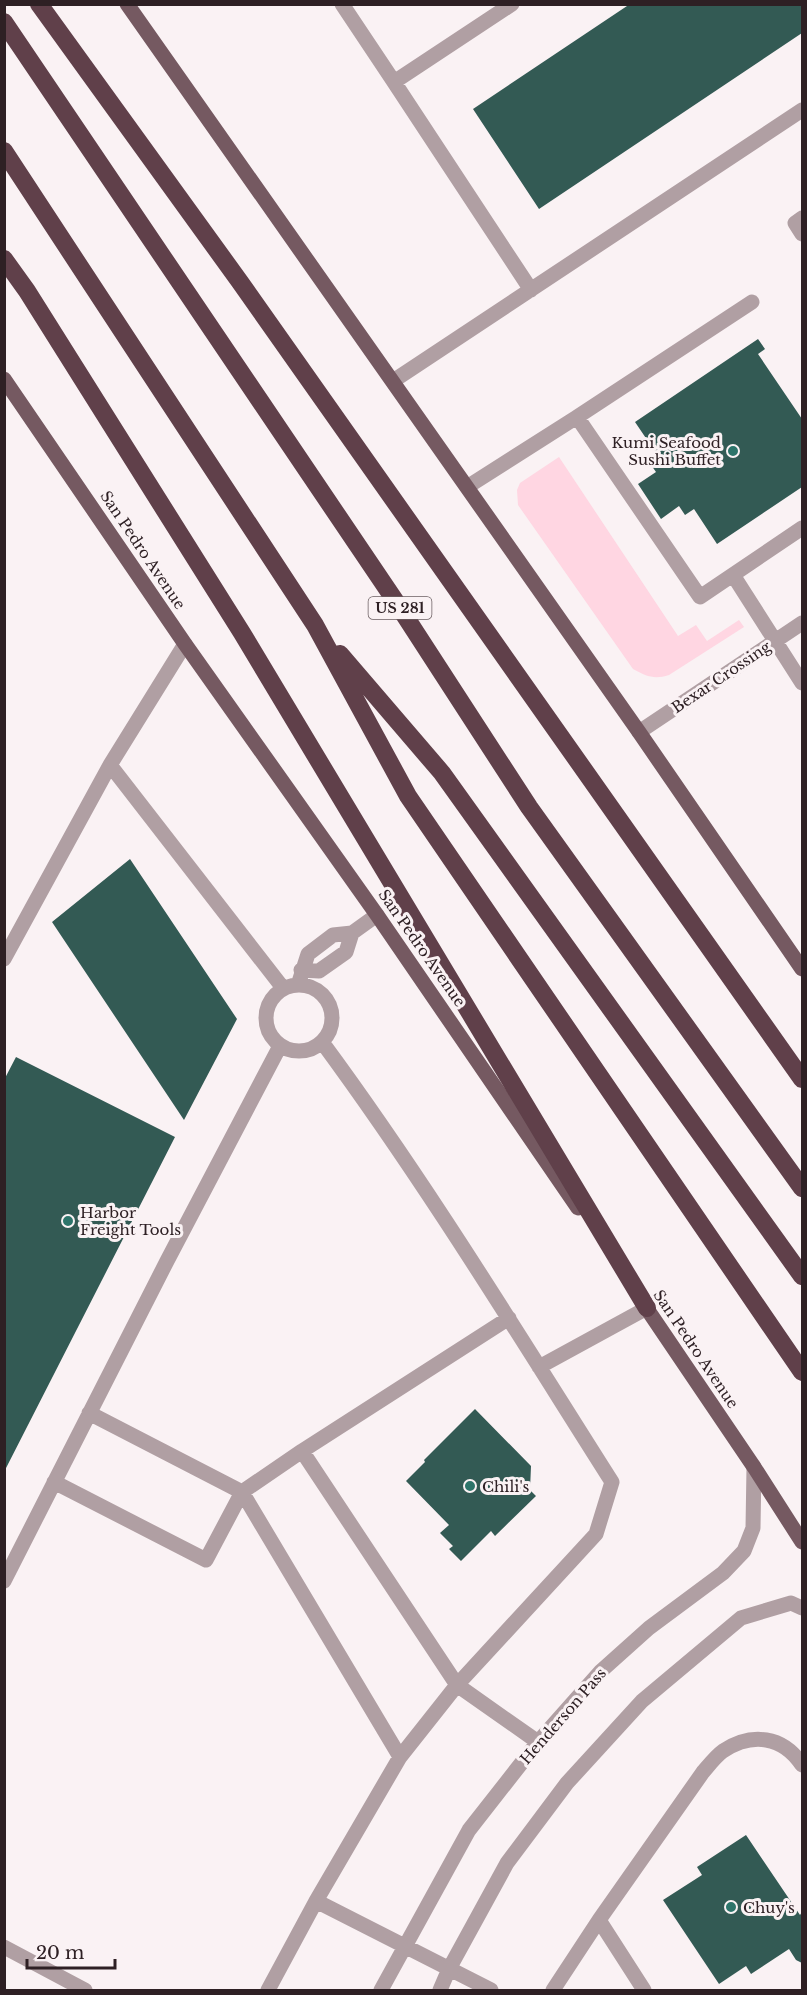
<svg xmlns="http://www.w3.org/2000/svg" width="807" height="1995" viewBox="0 0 807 1995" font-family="'Libre Baskerville',serif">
<rect width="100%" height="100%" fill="#faf2f4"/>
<path fill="#ffd6e2" d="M559,457L678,636L696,625L707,641L739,620L744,627L669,675C654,680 646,676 633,669L518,505L517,490L520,483Z"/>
<path fill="#335a54" d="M630,4H802V33L539,209L473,109Z
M758,339L765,349L758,354L802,419V487L717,544L694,509L685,515L679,506L661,519L638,484L656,472L649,462L658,456L635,422Z
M130,859L237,1019L184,1120L52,922Z
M16,1057L175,1137L4,1472V1080Z
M475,1409L531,1466L530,1490L536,1496L495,1536L491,1531L461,1561L449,1549L453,1546L440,1533L449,1525L406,1481L425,1462L424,1460Z
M746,1835L800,1915L802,1912V1963L796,1960L789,1949L751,1974L746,1966L719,1984L663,1900L702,1875L697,1867Z"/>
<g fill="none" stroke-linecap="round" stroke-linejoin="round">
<path stroke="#b09fa3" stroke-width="15" d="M342,4L394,82L512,4
M394,82L531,290
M802,218L795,223L802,234
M393,381L802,110
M577,417L752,302
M467,487L577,417L700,597L802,528
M733,575L802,683
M185,644L110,765L283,988
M639,732L802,623
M4,959L110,765
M301,970L319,971L346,952L352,933
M266 1018a33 33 0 1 1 66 0a33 33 0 1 1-66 0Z
M298,985L308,954L333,935L352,933L377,915
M539,1367L647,1308
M302,1451L457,1685L538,1742
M54,1482L206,1560L242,1492L89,1413
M4,1581L167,1261L280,1046
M400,1757L242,1492L302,1451L509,1318
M316,1901L491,1990
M599,1920L703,1772C709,1765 716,1756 723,1751C752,1732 783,1736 802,1765
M4,1947L85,1990
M268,1990L316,1901L400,1757L457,1685L596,1534L612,1482C518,1334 426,1183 322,1042
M381,1990L469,1830L538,1742L601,1671L649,1628L723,1573L744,1551L753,1528L754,1467
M440,1990L449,1969L507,1863L567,1783L642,1701L741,1618L791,1603L802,1608
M553,1990L599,1920L644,1990"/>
<path stroke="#755961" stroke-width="15" d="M127,4L639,732L802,969
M4,379L185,644L377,915L578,1208
M641,1300L754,1467L802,1542"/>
<path stroke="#60404a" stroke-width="18" d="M39,4L240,282L802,1079
M4,22L396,602L529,807L802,1188
M4,151L315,625L408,796L802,1372
M4,259L27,291L242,633L647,1308
M340,654L442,773L802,1276"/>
</g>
<g fill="#2d746a" stroke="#faf2f4" stroke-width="2">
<circle cx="733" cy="451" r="6"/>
<circle cx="68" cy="1221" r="6"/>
<circle cx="470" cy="1486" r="6"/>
<circle cx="731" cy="1907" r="6"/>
</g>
<g text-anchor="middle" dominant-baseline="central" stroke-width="6" stroke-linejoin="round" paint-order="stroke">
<rect fill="#faf2f4" stroke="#6b5f62" stroke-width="1.5" x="368.5" y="597" width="63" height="22" rx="4.5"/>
<g font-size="14" font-weight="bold" fill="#2e2024">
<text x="400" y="608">US 281</text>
</g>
<g font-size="15" fill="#2e2024" stroke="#faf2f4" text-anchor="start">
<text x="721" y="442" text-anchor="end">Kumi Seafood<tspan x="721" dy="17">Sushi Buffet</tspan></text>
<text x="80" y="1212">Harbor<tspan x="80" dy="17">Freight Tools</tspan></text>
<text x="482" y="1486">Chili's</text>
<text x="743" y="1907">Chuy's</text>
</g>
<g font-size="15" fill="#2e2024" stroke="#faf2f4">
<text transform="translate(143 550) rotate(56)">San Pedro Avenue</text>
<text transform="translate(721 677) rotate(-34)">Bexar Crossing</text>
<text transform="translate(422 948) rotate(55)">San Pedro Avenue</text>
<text transform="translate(696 1349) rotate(56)">San Pedro Avenue</text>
<text transform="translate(563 1716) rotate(-49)">Henderson Pass</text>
</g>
</g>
<rect width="807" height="1995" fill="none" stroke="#2e2024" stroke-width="12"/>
<path d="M27 1959v9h88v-9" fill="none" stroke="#2e2024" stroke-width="3"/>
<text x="36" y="1959" font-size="18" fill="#2e2024" stroke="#faf2f4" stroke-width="4.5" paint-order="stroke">20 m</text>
</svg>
